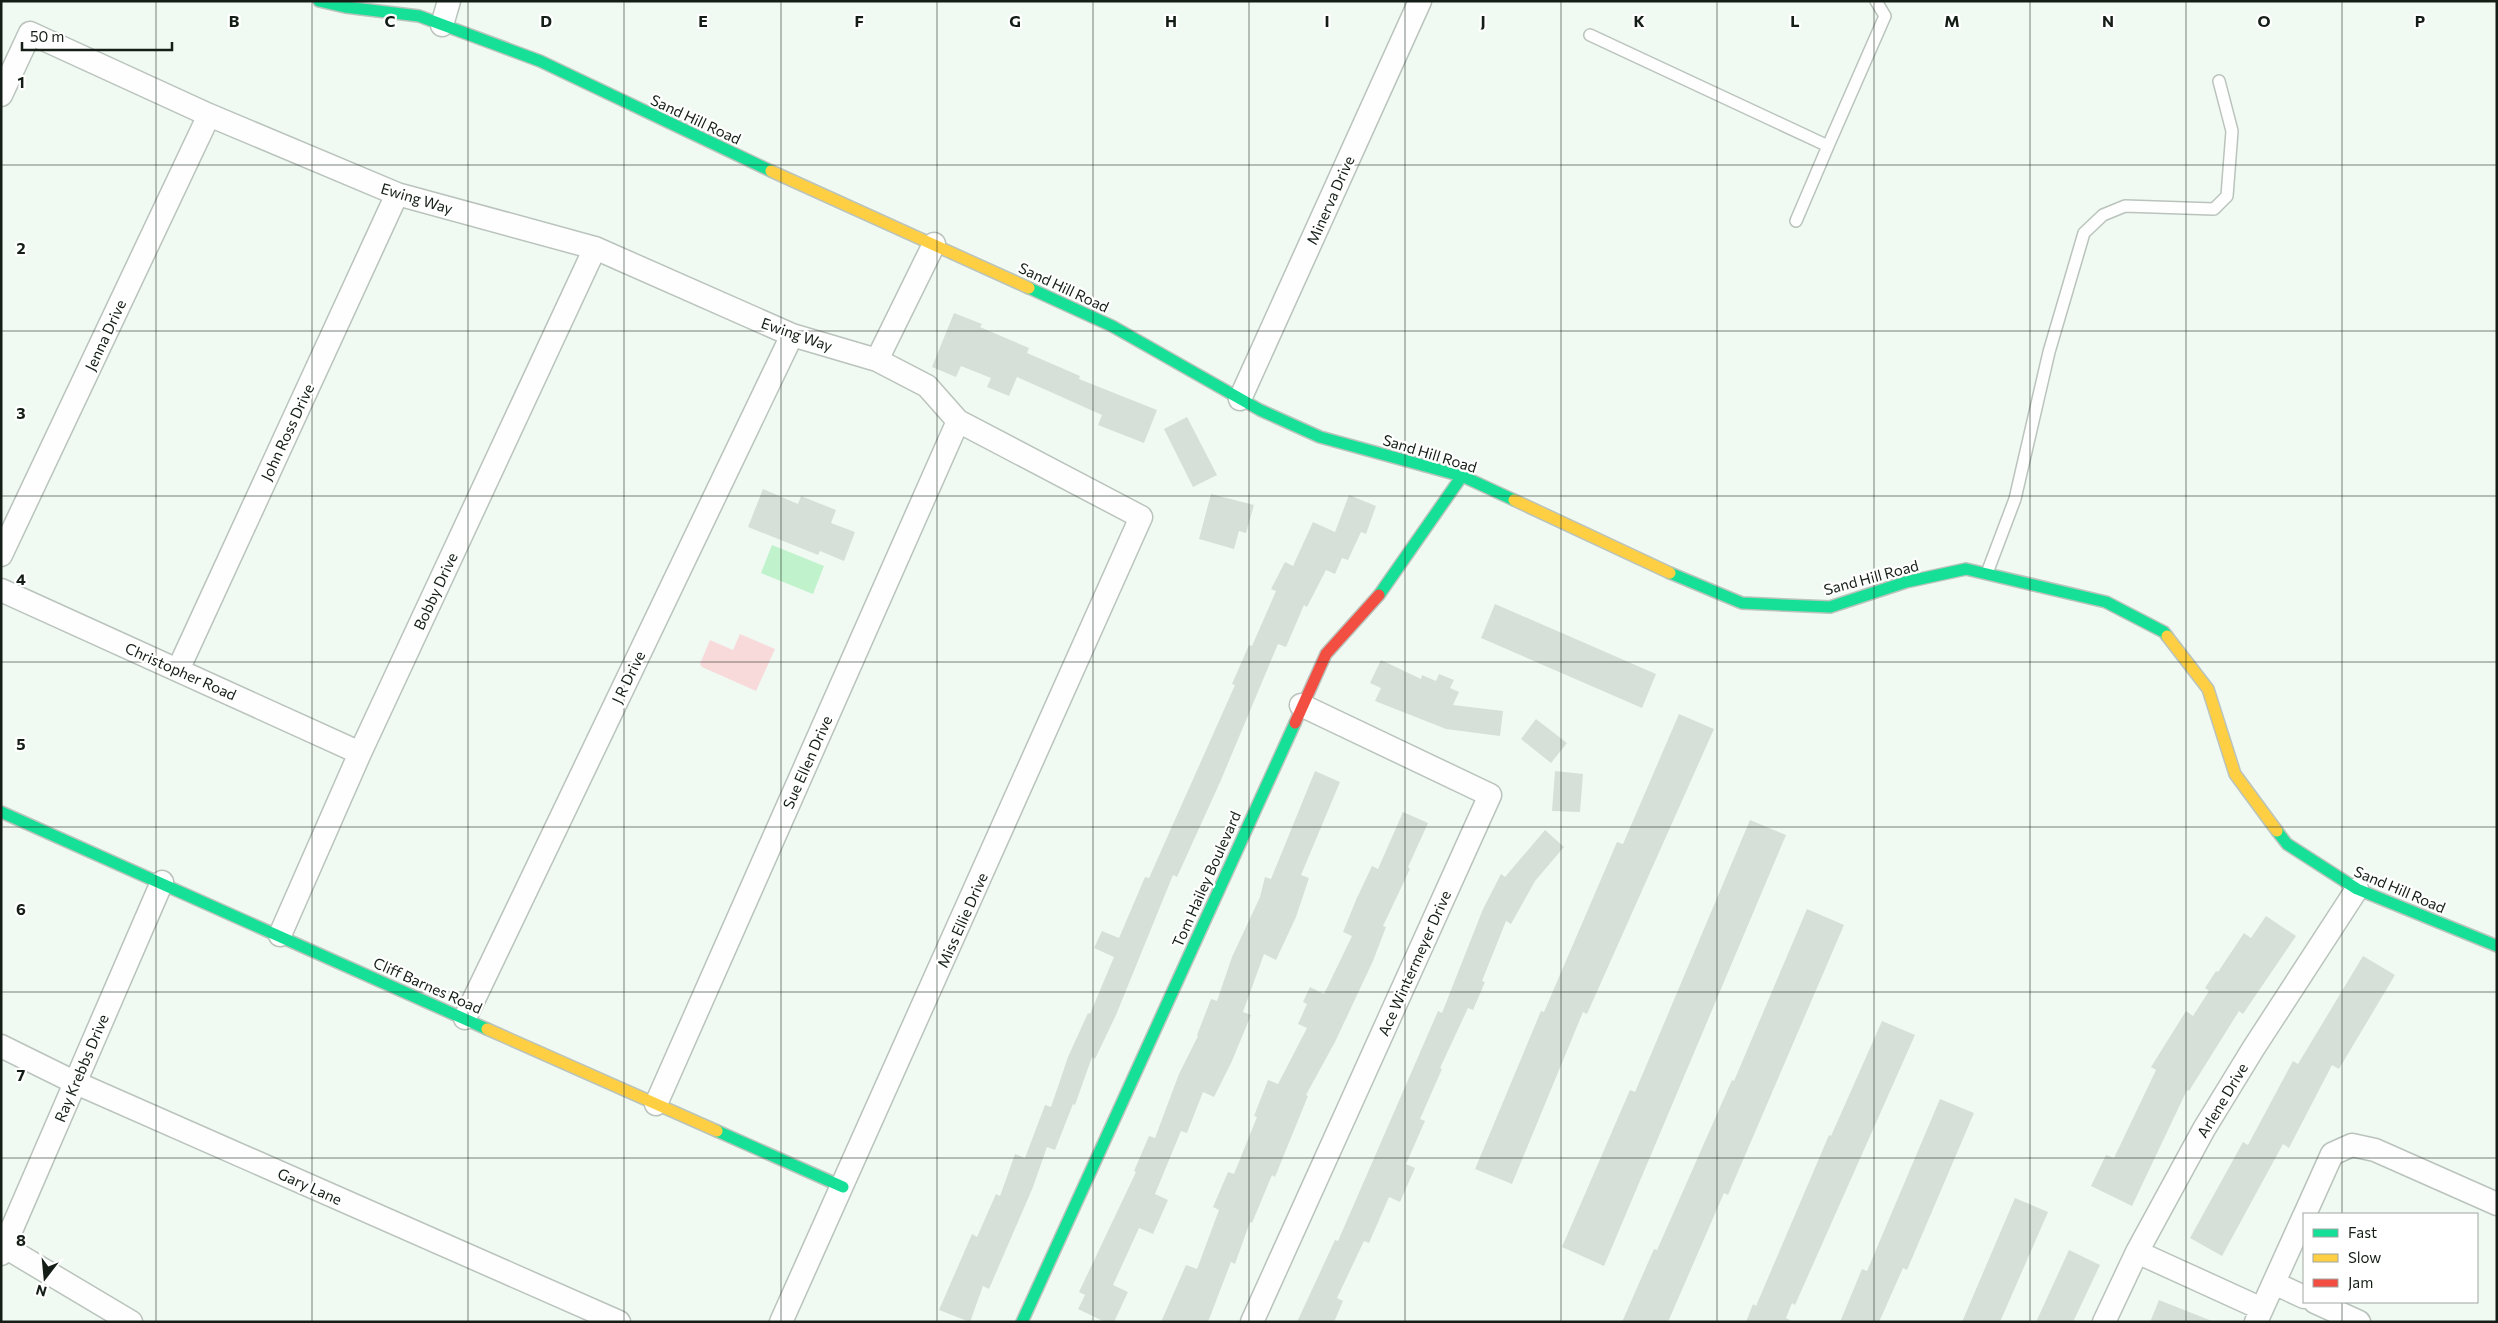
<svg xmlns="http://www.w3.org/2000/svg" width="2498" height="1323" viewBox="0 0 2498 1323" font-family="Commissioner,sans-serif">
<rect width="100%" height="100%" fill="#f0faf2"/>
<path fill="#f8dadb" d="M740,634L775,649L756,691L702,667L700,664L710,640L733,650Z"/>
<path fill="#c0f2cc" d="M772,545L824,566L813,594L761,573Z"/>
<path fill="#d6e0d8" d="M954,313L982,324L980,327L1029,348L1027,353L1080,376L1079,379L1157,410L1144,443L1098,425L1102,415L1017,377L1009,396L987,387L991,378L961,366L956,377L932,367Z
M1187,417L1217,475L1193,487L1164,429Z
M763,489L798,504L801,496L836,510L831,523L855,532L844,561L820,551L818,555L748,527Z
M1211,494L1254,505L1246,533L1239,531L1234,549L1199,539Z
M1349,495L1376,506L1366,534L1361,532L1348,560L1342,558L1335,574L1326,570L1307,607L1304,605L1286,647L1278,644L1221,780L1177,877L1173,875L1116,1015L1095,1059L1092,1057L1075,1105L1073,1104L1055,1150L1047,1147L1033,1187L989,1289L983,1286L970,1322L939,1310L972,1234L977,1237L996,1194L1000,1196L1015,1154L1025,1158L1045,1105L1051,1107L1068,1057L1088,1013L1090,1014L1114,957L1094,948L1102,931L1119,938L1145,877L1149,878L1235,685L1232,684L1249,645L1252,646L1276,591L1271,589L1285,562L1293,566L1313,522L1335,532Z
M1495,604L1656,674L1642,708L1481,638Z
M1381,660L1421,679L1422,675L1436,681L1439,674L1454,680L1450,688L1459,692L1453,705L1503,711L1500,736L1446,729L1375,701L1381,688L1370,683Z
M1679,714L1714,729L1587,1014L1583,1012L1512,1184L1475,1169L1541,1011L1544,1012L1617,842L1623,844Z
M1536,719L1567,743L1551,763L1521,739Z
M1315,771L1340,782L1301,875L1309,878L1296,917L1276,960L1264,954L1243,1012L1251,1015L1232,1061L1214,1097L1203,1092L1187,1133L1181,1131L1155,1194L1168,1200L1153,1234L1139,1228L1113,1285L1128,1292L1114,1322H1105L1078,1309L1085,1295L1079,1292L1136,1172L1134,1171L1149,1136L1155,1138L1179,1074L1198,1036L1197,1035L1211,999L1217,1001L1232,957L1260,897L1265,877L1271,879Z
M1555,771L1583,774L1580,812L1552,811Z
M1403,812L1428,823L1408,867L1410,869L1383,926L1386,927L1373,961L1335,1042L1306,1095L1308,1096L1275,1177L1272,1175L1252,1223L1250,1222L1235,1264L1231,1262L1208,1322H1161L1186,1265L1197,1269L1219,1210L1213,1207L1228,1172L1234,1174L1257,1117L1254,1116L1268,1080L1278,1084L1307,1028L1298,1024L1307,1004L1303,1002L1310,987L1324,994L1352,936L1343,932L1356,900L1372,866L1378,869Z
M1750,820L1786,835L1604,1266L1562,1247L1630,1090L1635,1092Z
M1545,830L1564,847L1535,881L1511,924L1506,921L1482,981L1485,982L1473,1010L1468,1008L1440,1068L1442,1069L1420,1119L1425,1121L1406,1164L1415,1168L1400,1202L1389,1197L1369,1243L1364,1241L1337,1298L1343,1301L1334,1322H1297L1335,1240L1338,1241L1438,1011L1442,1013L1483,909L1501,874L1505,877Z
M1807,909L1844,925L1728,1195L1724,1193L1668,1322H1622L1654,1249L1657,1250L1732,1080L1734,1081Z
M2266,916L2296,936L2243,1014L2239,1011L2189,1091L2187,1090L2132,1206L2091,1186L2106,1155L2114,1158L2156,1070L2151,1067L2186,1011L2193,1016L2209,991L2205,988L2216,971L2218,972L2244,933L2251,938Z
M2363,956L2395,975L2339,1069L2332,1065L2289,1148L2283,1144L2222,1256L2190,1238L2243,1142L2248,1145L2293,1061L2298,1064Z
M1882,1021L1915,1035L1795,1305L1792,1303L1786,1318L1794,1322H1746L1753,1304L1756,1306L1829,1135L1831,1136Z
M1940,1099L1974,1113L1907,1270L1903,1268L1879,1322H1840L1862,1269L1867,1271Z
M2015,1198L2048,1212L2000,1322H1962Z
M2069,1250L2100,1265L2073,1322H2036Z
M2159,1300L2212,1321V1322H2150Z"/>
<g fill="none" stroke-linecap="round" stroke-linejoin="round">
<g stroke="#bac3bc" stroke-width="14">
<path id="lane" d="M1590,35L1828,146L1885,16L1876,1
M1796,221L1828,146
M1987,573L2015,499L2049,352L2084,233L2103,215L2125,206L2214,209L2227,196L2232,131L2219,81"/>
</g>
<g stroke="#bac3bc" stroke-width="25">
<path id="street" d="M442,25L449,1
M1,95L30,33L209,115L397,194L595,248L792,335L877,360L927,386L958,421L1141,517L781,1322
M877,360L934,244
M1240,399L1420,1
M1,555L209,115
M1,590L360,753
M178,670L397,194
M280,935L360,753L595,248
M465,1018L792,335
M1,1046L74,1082L619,1322
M656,1104L958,421
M2305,1214L2332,1154L2352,1145L2375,1150L2497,1204
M5,1247L131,1322
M2137,1252L2262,1309
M1,1254L162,882
M2274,1283L2304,1297
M2315,1302L2359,1322
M1252,1322L1490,795L1301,705
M2104,1322L2137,1252L2204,1129L2253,1049L2357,889
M2256,1322L2304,1216"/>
</g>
<g stroke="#bac3bc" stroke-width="14">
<path id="fast" d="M319,1L345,7L419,16L540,61L771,171
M1029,288L1112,326L1260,410L1320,437L1462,476L1514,500
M1670,573L1742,603L1830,607L1906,582L1966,569L2106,602L2164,632L2167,636
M1379,595L1462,476
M1,812L487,1029
M2277,831L2287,844L2357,889L2497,946
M717,1131L843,1187
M1022,1322L1295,723"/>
</g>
<g stroke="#bac3bc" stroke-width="14">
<path id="slow" d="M771,171L1029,288
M1514,500L1670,573
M2167,636L2208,689L2235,774L2277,831
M487,1029L717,1131"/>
</g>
<g stroke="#bac3bc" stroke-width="14">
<path id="jam" d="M1295,723L1326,654L1379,595"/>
</g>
<use href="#lane" stroke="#fdfefd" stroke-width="11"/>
<use href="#street" stroke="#fdfefd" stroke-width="22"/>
<use href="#fast" stroke="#16e098" stroke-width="11"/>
<use href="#slow" stroke="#ffcf43" stroke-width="11"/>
<use href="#jam" stroke="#f24e42" stroke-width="11"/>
</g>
<path fill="none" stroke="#141e16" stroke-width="1" stroke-opacity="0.55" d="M156,1V1322M312,1V1322M468,1V1322M624,1V1322M781,1V1322M937,1V1322M1093,1V1322M1249,1V1322M1405,1V1322M1561,1V1322M1717,1V1322M1874,1V1322M2030,1V1322M2186,1V1322M2342,1V1214M1,165H2497M1,331H2497M1,496H2497M1,662H2497M1,827H2497M1,992H2497M1,1158H2497M2342,1302V1322"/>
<g text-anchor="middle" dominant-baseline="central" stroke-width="4.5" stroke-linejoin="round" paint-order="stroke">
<g font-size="15" fill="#141e16" stroke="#fff">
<text transform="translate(696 119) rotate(25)">Sand Hill Road</text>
<text transform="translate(417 198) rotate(17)">Ewing Way</text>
<text transform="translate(1330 200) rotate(-66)">Minerva Drive</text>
<text transform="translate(1064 287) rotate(25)">Sand Hill Road</text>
<text transform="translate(797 334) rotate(19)">Ewing Way</text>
<text transform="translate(105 335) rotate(-65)">Jenna Drive</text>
<text transform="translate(287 432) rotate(-65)">John Ross Drive</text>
<text transform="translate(1430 453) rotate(17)">Sand Hill Road</text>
<text transform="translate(1871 577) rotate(-15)">Sand Hill Road</text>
<text transform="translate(435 591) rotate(-65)">Bobby Drive</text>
<text transform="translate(181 671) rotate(24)">Christopher Road</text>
<text transform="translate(628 677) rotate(-64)">J R Drive</text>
<text transform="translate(807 762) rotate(-66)">Sue Ellen Drive</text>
<text transform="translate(1206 879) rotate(-66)">Tom Hailey Boulevard</text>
<text transform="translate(2400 889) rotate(23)">Sand Hill Road</text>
<text transform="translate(962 920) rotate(-66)">Miss Ellie Drive</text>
<text transform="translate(1414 963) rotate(-66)">Ace Wintermeyer Drive</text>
<text transform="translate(428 985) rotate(24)">Cliff Barnes Road</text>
<text transform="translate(81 1068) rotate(-67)">Ray Krebbs Drive</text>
<text transform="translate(2222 1100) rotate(-59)">Arlene Drive</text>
<text transform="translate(310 1186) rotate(24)">Gary Lane</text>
</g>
</g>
<g font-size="16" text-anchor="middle" font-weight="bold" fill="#141e16" stroke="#fff" stroke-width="4.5" stroke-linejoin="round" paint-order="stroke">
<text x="234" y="27">B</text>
<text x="390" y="27">C</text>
<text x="546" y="27">D</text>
<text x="703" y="27">E</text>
<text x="859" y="27">F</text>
<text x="1015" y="27">G</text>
<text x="1171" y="27">H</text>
<text x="1327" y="27">I</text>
<text x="1483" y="27">J</text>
<text x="1639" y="27">K</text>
<text x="1795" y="27">L</text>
<text x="1952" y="27">M</text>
<text x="2108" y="27">N</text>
<text x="2264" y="27">O</text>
<text x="2420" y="27">P</text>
<text x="21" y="88">1</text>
<text x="21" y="254">2</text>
<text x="21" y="419">3</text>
<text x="21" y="585">4</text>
<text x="21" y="750">5</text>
<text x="21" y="915">6</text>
<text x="21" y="1081">7</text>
<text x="21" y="1246">8</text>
</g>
<rect width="2498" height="1323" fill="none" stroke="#141e16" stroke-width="5"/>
<rect x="2303" y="1213" width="175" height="90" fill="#ffffff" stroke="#a1a5a2"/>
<rect x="2313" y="1229" width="25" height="8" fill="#16e098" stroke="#a1a5a2"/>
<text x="2348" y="1238" font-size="15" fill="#141e16">Fast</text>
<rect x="2313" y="1254" width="25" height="8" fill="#ffcf43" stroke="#a1a5a2"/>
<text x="2348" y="1263" font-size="15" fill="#141e16">Slow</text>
<rect x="2313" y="1279" width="25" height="8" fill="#f24e42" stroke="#a1a5a2"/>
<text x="2348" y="1288" font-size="15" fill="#141e16">Jam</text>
<g transform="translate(45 1278) rotate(196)" stroke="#ffffff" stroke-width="4" paint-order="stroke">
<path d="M0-4L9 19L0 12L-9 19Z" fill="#141e16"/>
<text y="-8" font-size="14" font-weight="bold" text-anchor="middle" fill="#141e16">N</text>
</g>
<path d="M22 42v8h150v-8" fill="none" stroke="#141e16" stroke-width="2.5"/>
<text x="30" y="42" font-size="15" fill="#141e16" stroke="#ffffff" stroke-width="4" paint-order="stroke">50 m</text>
</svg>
